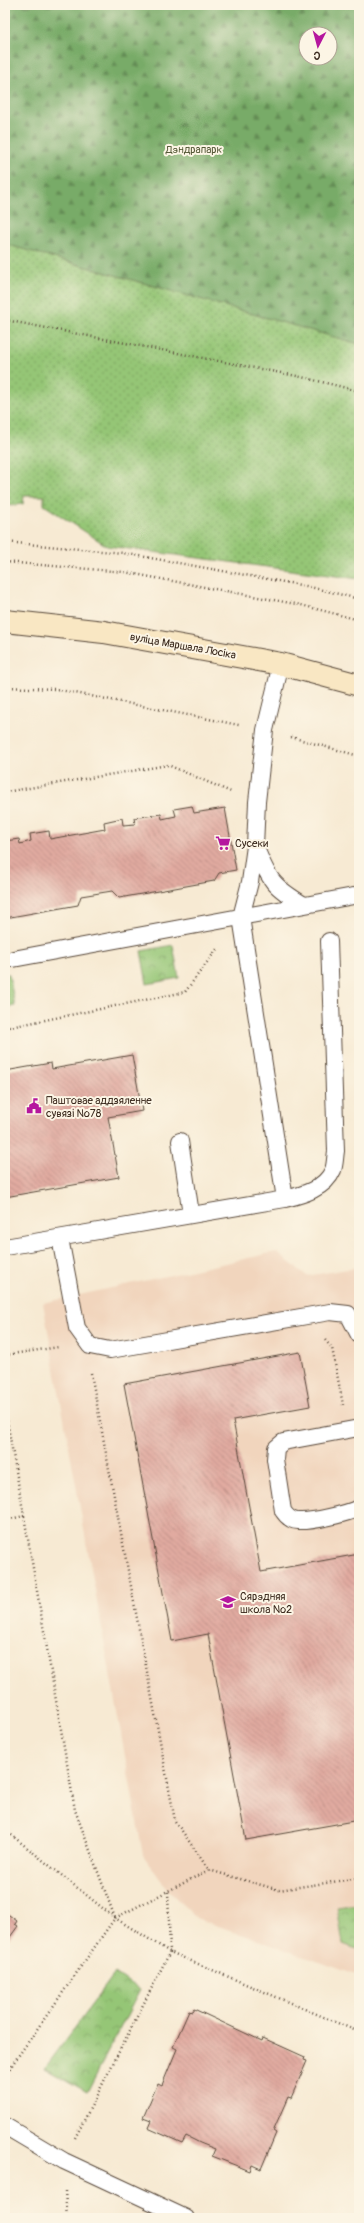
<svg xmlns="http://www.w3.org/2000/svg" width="364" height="2223" viewBox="0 0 364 2223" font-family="Pangolin,sans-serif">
<defs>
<pattern id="grass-dots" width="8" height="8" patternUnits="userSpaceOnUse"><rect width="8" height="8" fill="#95c676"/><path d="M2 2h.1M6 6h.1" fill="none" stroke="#7ba160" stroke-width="1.8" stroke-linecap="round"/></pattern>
<pattern id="forest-firs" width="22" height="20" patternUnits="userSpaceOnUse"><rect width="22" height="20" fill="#78ab67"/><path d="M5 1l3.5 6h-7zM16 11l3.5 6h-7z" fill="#648b54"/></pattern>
<pattern id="park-crowns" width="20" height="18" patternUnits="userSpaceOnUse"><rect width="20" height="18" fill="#95c676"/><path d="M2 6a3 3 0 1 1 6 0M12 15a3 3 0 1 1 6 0" fill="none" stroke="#7ba160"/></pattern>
<pattern id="building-back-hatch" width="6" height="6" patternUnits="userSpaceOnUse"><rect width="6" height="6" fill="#e1aaa0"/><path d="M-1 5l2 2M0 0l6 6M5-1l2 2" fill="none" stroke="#b88b82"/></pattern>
</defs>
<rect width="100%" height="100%" fill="#fcf5e5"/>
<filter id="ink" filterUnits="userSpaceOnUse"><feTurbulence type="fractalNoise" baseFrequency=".025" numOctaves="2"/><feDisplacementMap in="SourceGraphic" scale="8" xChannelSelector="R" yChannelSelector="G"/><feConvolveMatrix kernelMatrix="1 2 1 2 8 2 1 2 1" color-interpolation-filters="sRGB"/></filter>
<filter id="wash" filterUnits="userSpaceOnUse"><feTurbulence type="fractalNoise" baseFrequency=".012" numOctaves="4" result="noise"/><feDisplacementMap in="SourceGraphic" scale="16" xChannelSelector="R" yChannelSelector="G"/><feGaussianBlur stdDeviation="0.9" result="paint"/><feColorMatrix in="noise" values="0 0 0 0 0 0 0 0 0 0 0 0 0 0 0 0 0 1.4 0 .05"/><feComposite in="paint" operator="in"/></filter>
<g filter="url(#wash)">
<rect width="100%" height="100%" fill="#f7ead3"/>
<path fill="#f1d5bd" d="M276,1252L307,1276L359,1267V1976L196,1918L168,1890L143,1855L43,1303Z"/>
<path fill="url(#grass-dots)" stroke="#68784a" d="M5,244L359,344V579L107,546L44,505V496H24L23,504L5,506Z"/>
<path fill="url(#forest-firs)" stroke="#5a6a42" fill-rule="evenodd" d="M5,5H359V344L5,244ZM306,34H330V58H306Z"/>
<path fill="url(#park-crowns)" stroke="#68784a" d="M173,945L179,978L147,984L141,951Z
M5,974H9L15,1006L5,1008Z
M359,1904V1950L343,1944L337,1907Z
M115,1973L140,1990L87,2092L45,2068Z"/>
<g id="blocks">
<path fill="url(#building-back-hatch)" d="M192,806L194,813L225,808L236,870L219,873L214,881L119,898L112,891L81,896L78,905L5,918V841L19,839L20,844L31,841L30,834L49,831L50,839L105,829L104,822L122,818L123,825L135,824L134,818L161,814L162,819L176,816L174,809Z
M132,1055L142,1111L108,1117L119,1177L5,1197V1071L51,1063L52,1069Z
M300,1352L310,1406L233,1420L261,1572L359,1554V1820L246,1840L208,1634L172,1641L124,1384Z
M5,1912L17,1921L15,1924L18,1926L5,1944Z
M194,2009L262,2041L263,2038L305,2057L304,2060L307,2061L291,2098L288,2097L273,2131L276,2133L261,2169L252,2165L250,2171L212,2156L215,2149L200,2143L186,2136L182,2143L148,2128L151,2121L143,2118L158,2083L162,2085L177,2049L173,2047L189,2011L192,2012Z"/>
</g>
</g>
<g filter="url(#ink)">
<use href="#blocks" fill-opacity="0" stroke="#574739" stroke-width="1"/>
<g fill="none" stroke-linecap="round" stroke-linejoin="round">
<g stroke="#574739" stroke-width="18">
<path id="lane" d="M256,848C269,881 274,887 304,905
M13,959L359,895
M180,1141L191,1214
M285,1199C302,1195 325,1189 333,1170C335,1165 335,1157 336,1151L329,941
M60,1238L77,1328L90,1346L110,1350L330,1312L348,1314L359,1335
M5,1247L285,1199L241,917L250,882L255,846L257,802L265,730L281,664
M359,1428L283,1442L276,1448L275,1459L283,1511C287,1517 291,1521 298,1521C312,1522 346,1514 359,1508
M5,2126L64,2161L186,2218"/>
</g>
<g stroke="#574739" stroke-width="24">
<path id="secondary" d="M5,621L104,632L281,664L359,685"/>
</g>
<path stroke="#574739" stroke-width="2.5" stroke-dasharray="1 3" stroke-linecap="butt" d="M5,320L297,376L359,391
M5,542L123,553L306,586L359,599
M5,562L124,572L301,605L359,620
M5,687L55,689L239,725
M291,737L359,756
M5,792L168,765L231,792
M5,1028L185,992L217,949
M325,1340L332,1348L343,1405
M5,1355L59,1347
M91,1373L175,1821L209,1870L279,1890L359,1878
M5,1409L24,1516L5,1520
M24,1516L75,1810L115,1918
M5,1830L115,1918L170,1952L359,2032
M5,2075L115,1918L209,1870
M75,2138L170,1952L168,1890
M65,2191L67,2218"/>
<use href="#lane" stroke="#fff" stroke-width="16"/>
<use href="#secondary" stroke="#f9e7c3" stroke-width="22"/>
</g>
</g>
<defs>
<g id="supermarket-bare" transform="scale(1.2)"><path d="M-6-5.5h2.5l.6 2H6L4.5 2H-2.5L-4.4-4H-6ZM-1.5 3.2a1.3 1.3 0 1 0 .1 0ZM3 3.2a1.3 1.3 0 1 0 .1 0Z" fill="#b5179e" stroke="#fcf5e5" stroke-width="2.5" paint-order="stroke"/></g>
<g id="civic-bare" transform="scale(1.2)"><path d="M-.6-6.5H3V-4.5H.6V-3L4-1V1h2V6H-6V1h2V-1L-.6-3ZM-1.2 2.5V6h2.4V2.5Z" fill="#b5179e" stroke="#fcf5e5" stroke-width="2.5" paint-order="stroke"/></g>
<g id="school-bare" transform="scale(1.2)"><path d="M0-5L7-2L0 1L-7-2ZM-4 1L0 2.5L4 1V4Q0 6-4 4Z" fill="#b5179e" stroke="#fcf5e5" stroke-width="2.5" paint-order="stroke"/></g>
</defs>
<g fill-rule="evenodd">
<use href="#supermarket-bare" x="223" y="843"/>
<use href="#civic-bare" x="34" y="1106"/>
<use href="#school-bare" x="228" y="1602"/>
</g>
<g text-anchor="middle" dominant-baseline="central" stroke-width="4" stroke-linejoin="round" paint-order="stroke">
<g font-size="11" fill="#565938" stroke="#fcf5e5">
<text x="194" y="149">Дэндрапарк</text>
</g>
<g font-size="11" fill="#3b2a1e" stroke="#fcf5e5">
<text transform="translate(183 646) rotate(10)">вуліца Маршала Лосіка</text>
</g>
<g font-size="11" fill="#3b2a1e" stroke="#fcf5e5" text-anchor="start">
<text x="235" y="843">Сусеки</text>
<text x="46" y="1100">Паштовае аддзяленне<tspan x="46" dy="13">сувязі №78</tspan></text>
<text x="240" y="1596">Сярэдняя<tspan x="240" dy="13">школа №2</tspan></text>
</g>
</g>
<rect width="364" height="2223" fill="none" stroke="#fcf5e5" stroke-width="20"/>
<g transform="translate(318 46) rotate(186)"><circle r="19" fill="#fcf5e5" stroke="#afa495"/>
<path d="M0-3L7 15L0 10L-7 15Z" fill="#b5179e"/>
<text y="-6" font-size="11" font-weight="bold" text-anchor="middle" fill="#3b2a1e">С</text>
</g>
</svg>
